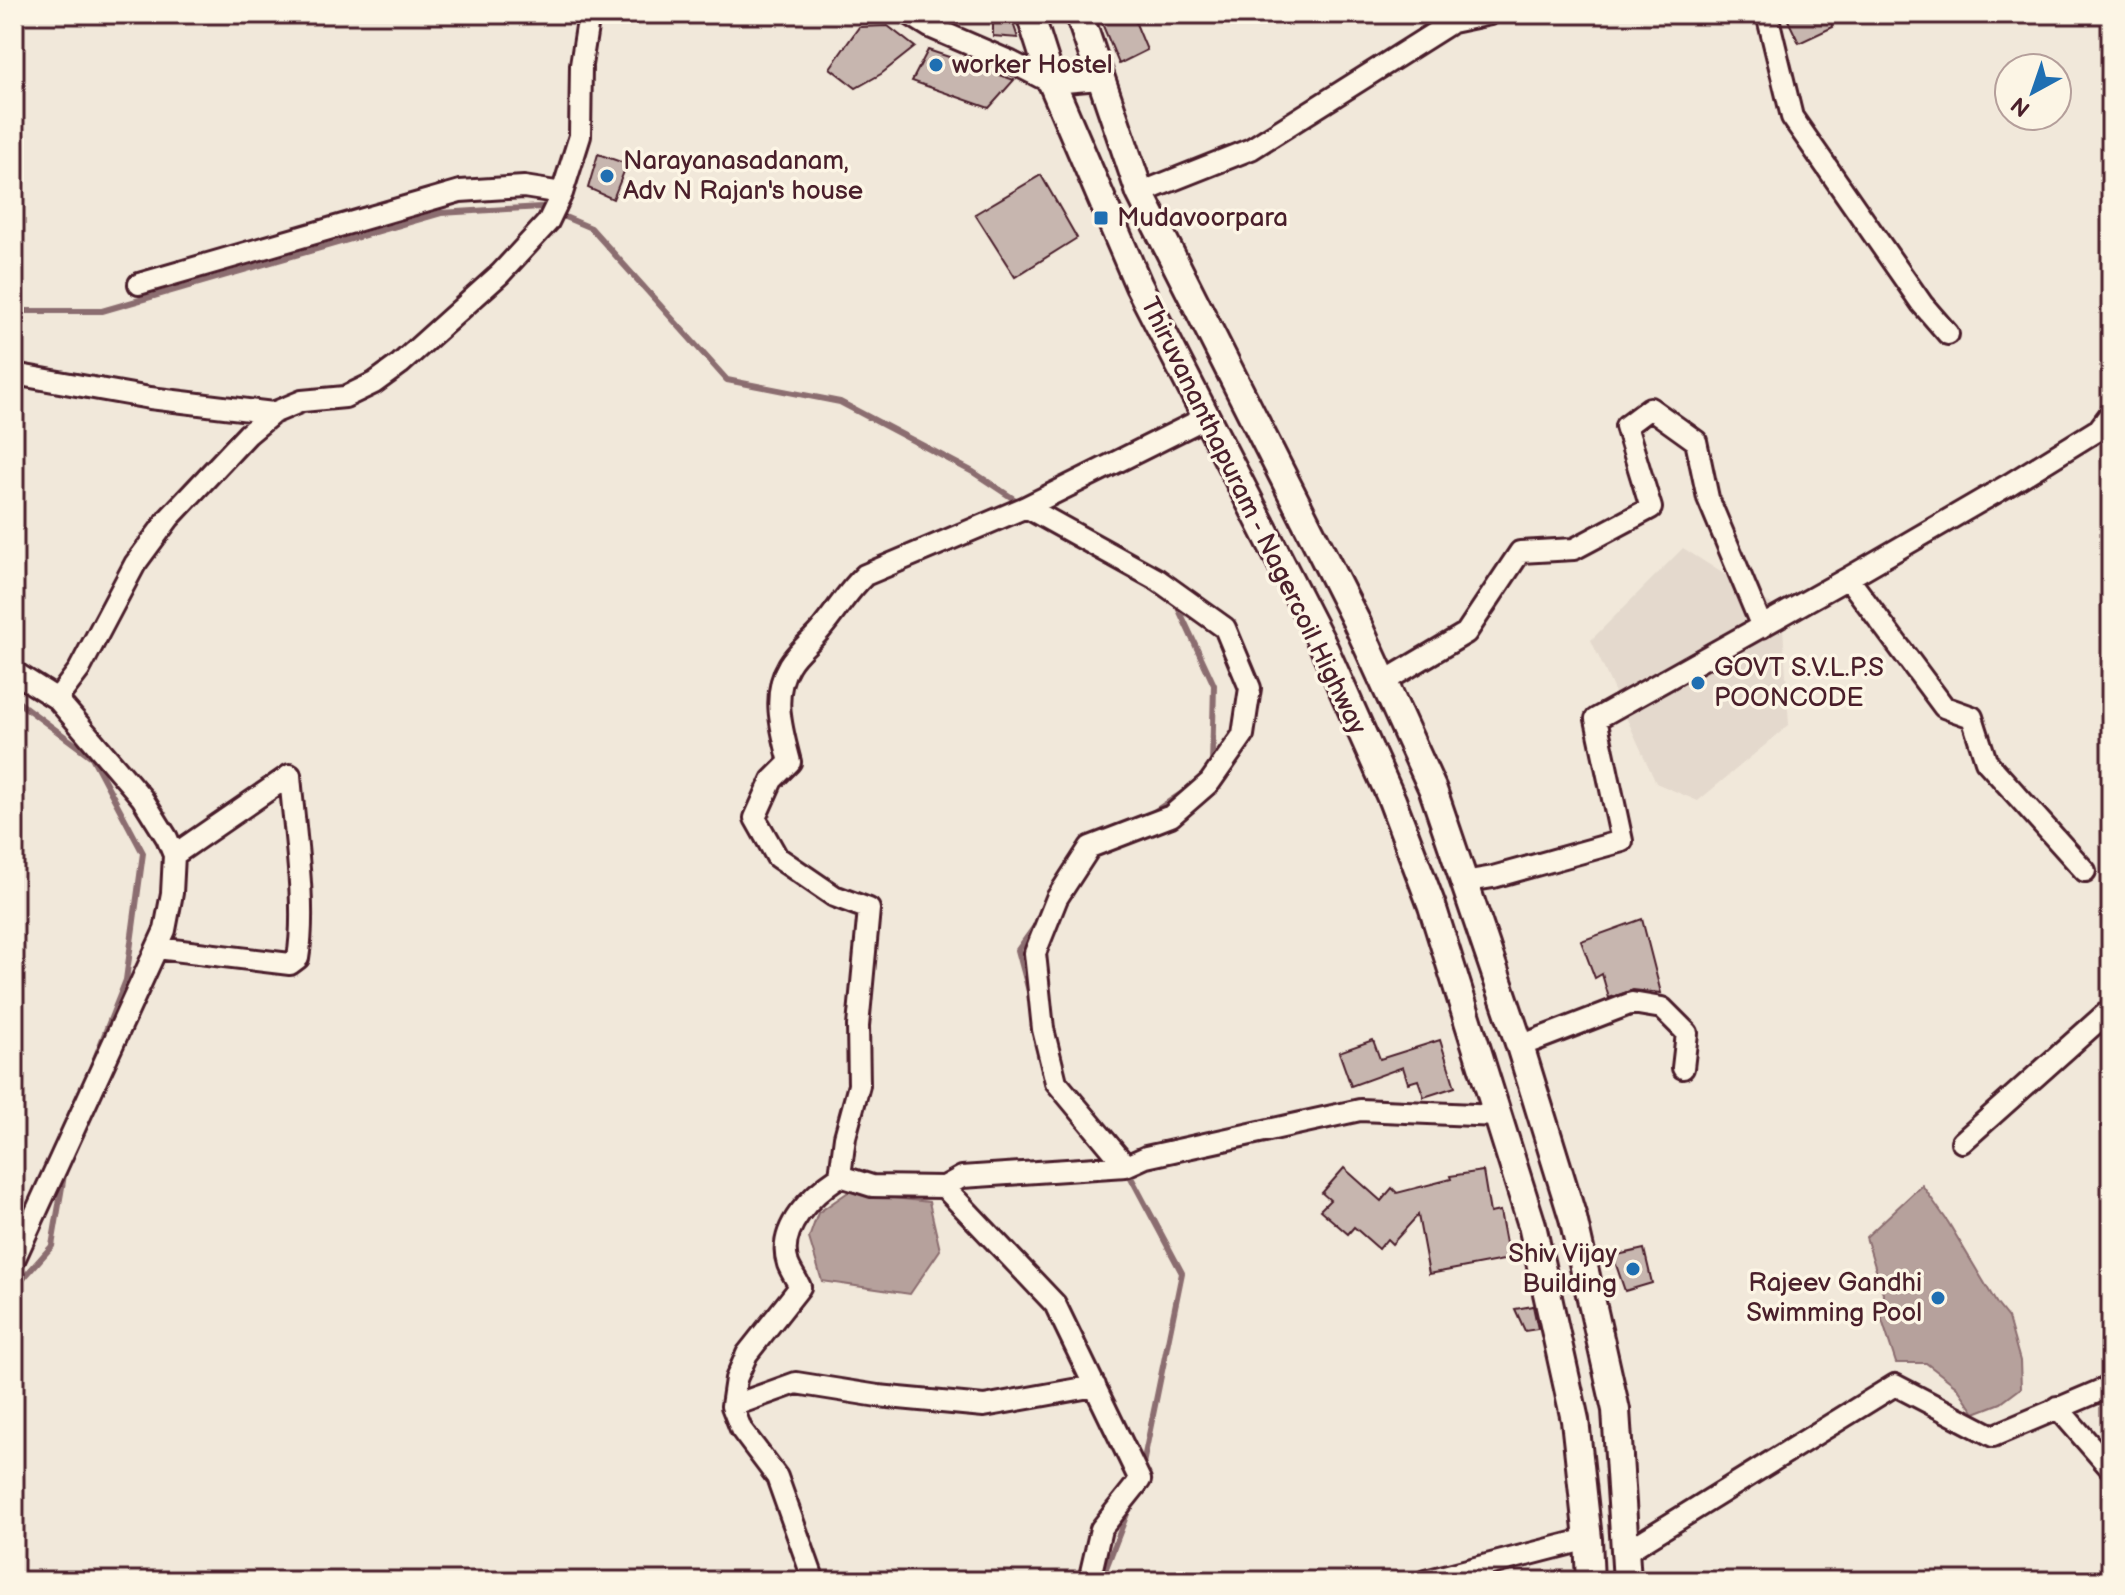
<svg xmlns="http://www.w3.org/2000/svg" width="2125" height="1595" viewBox="0 0 2125 1595" font-family="'Balsamiq Sans',sans-serif">
<rect width="100%" height="100%" fill="#f1e8da"/>
<filter id="ink" filterUnits="userSpaceOnUse"><feTurbulence type="fractalNoise" baseFrequency=".0125" numOctaves="2"/><feDisplacementMap in="SourceGraphic" scale="16" xChannelSelector="R" yChannelSelector="G"/><feConvolveMatrix kernelMatrix="1 2 1 2 8 2 1 2 1" color-interpolation-filters="sRGB"/></filter>
<g filter="url(#ink)">
<path fill="#e4d9cd" d="M1683,548L1782,611L1789,725L1698,801L1656,783L1591,640Z"/>
<path fill="#b6a19c" stroke="#8b6d6f" stroke-width="2" d="M1922,1185L1948,1222L1997,1304L2008,1318L2020,1361L2021,1388L2001,1403L1975,1413L1956,1386L1926,1363H1896L1882,1320L1883,1293L1866,1237Z
M857,1186L894,1198L929,1202L940,1250L910,1294L822,1281L809,1238L818,1213Z"/>
<g fill="none" stroke-linecap="round" stroke-linejoin="round">
<path stroke="#8b6d6f" stroke-width="6" d="M14,311H102L441,213L541,207L591,228L727,380L840,402L973,472L1023,505
M1174,599L1214,685L1212,767
M14,699L92,757L143,853L126,980L92,1066
M1151,814L1188,789
M1030,995L1018,950L1038,922
M1127,1170L1182,1273L1142,1469
M14,1289L52,1246L65,1169
M1101,1581L1130,1506"/>
</g>
<path fill="#c7b6af" stroke="#4a1f2b" stroke-width="2" d="M1010,14L1018,38L993,36V17Z
M1098,14H1132L1147,50L1119,64Z
M1785,14H1827L1833,27L1799,43Z
M888,26L915,47L881,74L856,88L830,68L859,27Z
M928,50L961,61L1014,80L989,108L912,81Z
M598,154L627,164L613,199L588,188Z
M1041,175L1077,238L1015,277L975,214Z
M1642,919L1661,993L1633,990L1609,998L1602,974L1595,978L1581,941Z
M1373,1040L1380,1059L1440,1040L1455,1087L1424,1097L1418,1080L1408,1083L1403,1067L1351,1086L1339,1052Z
M1344,1168L1381,1201L1392,1188L1397,1193L1451,1179L1450,1176L1483,1171L1490,1213L1500,1211L1509,1259L1429,1274L1418,1215L1392,1244L1387,1239L1379,1249L1354,1227L1348,1234L1320,1210L1330,1200L1322,1193Z
M1644,1249L1652,1283L1625,1291L1613,1256Z
M1533,1306L1538,1329L1525,1331L1515,1309Z"/>
<g fill="none" stroke-linecap="round" stroke-linejoin="round">
<g stroke="#4a1f2b" stroke-width="26">
<path id="minor" d="M909,14L930,27L1011,62L1052,83L1100,79
M1767,14L1792,117L1922,304L1948,334
M1140,193L1251,149L1452,22L1490,14
M139,284L460,191L524,187L562,193
M14,374L150,398L273,413
M1026,507L1158,580L1225,628L1250,688L1243,735L1210,782L1171,816L1090,847L1057,898L1035,953L1043,1029L1056,1082L1126,1166
M1848,578L1944,707L1972,717L1986,761L2085,871
M14,672L57,699L142,798L167,838L174,855L172,893L165,930L14,1260
M1385,681L1466,633L1520,552L1574,549L1651,508L1626,426L1650,408L1696,441L1708,498L1762,627
M57,699L79,670L135,564L169,518L248,434L273,413L302,401L345,397L374,383L400,364L500,274L548,222L562,193L580,136L581,65L589,14
M1463,882L1493,877L1622,841L1596,719L1848,578L2010,484L2099,429L2111,413
M157,948L290,964L298,958C307,905 294,829 290,775L174,855
M1520,1046L1632,1003L1662,1008L1687,1033L1683,1068
M1962,1142L2111,1009
M840,1176L872,1186L944,1187L962,1177L1126,1166L1146,1157L1360,1110L1497,1116
M944,1187L1055,1304L1140,1480L1101,1529L1089,1581
M732,1406L796,1383L878,1396L984,1406L1095,1386
M2057,1407L2111,1469
M1627,1551L1895,1385L1993,1436L2111,1386
M814,1581L777,1477L741,1429L732,1406L736,1379L747,1354L800,1287C797,1280 791,1272 788,1264C776,1228 813,1194 840,1176L845,1137L859,1085L858,1026L869,909L834,896L777,857L755,818L772,780L790,762C782,731 771,695 789,665C797,651 812,641 822,628C838,609 846,593 865,575L1026,507L1205,418
M1425,1581L1588,1539"/>
</g>
<g stroke="#4a1f2b" stroke-width="32">
<path id="major" d="M1030,14L1052,83L1139,286L1321,641L1392,800L1432,906L1532,1225L1575,1420L1588,1539L1590,1581
M1079,14L1140,193L1356,621L1433,790L1520,1046L1573,1218L1616,1410L1627,1581"/>
</g>
<use href="#minor" stroke="#fcf5e5" stroke-width="20"/>
<use href="#major" stroke="#fcf5e5" stroke-width="26"/>
</g>
</g>
<g fill="#1f6fb2" stroke="#fcf5e5" stroke-width="3">
<circle cx="936" cy="65" r="8"/>
<circle cx="607" cy="176" r="8"/>
<rect x="1093" y="210" width="16" height="16" rx="4"/>
<circle cx="1698" cy="683" r="8"/>
<circle cx="1633" cy="1269" r="8"/>
<circle cx="1938" cy="1298" r="8"/>
</g>
<g text-anchor="middle" dominant-baseline="central" stroke-width="7" stroke-linejoin="round" paint-order="stroke">
<g font-size="26" fill="#4a1f2b" stroke="#fcf5e5" text-anchor="start">
<text x="952" y="65">worker Hostel</text>
<text x="623" y="161">Narayanasadanam,<tspan x="623" dy="30">Adv N Rajan's house</tspan></text>
<text x="1117" y="218">Mudavoorpara</text>
<text x="1714" y="668">GOVT S.V.L.P.S<tspan x="1714" dy="30">POONCODE</tspan></text>
<text x="1617" y="1254" text-anchor="end">Shiv Vijay<tspan x="1617" dy="30">Building</tspan></text>
<text x="1922" y="1283" text-anchor="end">Rajeev Gandhi<tspan x="1922" dy="30">Swimming Pool</tspan></text>
</g>
<g font-size="26" fill="#4a1f2b" stroke="#fcf5e5">
<text transform="translate(1253 516) rotate(64)">Thiruvananthapuram - Nagercoil Highway</text>
</g>
</g>
<rect width="2125" height="1595" fill="none" stroke="#fcf5e5" stroke-width="48"/>
<rect x="24" y="24" width="2077" height="1547" fill="none" stroke="#4a1f2b" stroke-width="3" filter="url(#ink)"/>
<g transform="translate(2033 92) rotate(220)"><circle r="38" fill="#fcf5e5" stroke="#b59f9b" stroke-width="2"/>
<path d="M0-6L14 30L0 20L-14 30Z" fill="#1f6fb2"/>
<text y="-12" font-size="22" font-weight="bold" text-anchor="middle" fill="#4a1f2b">N</text>
</g>
</svg>
